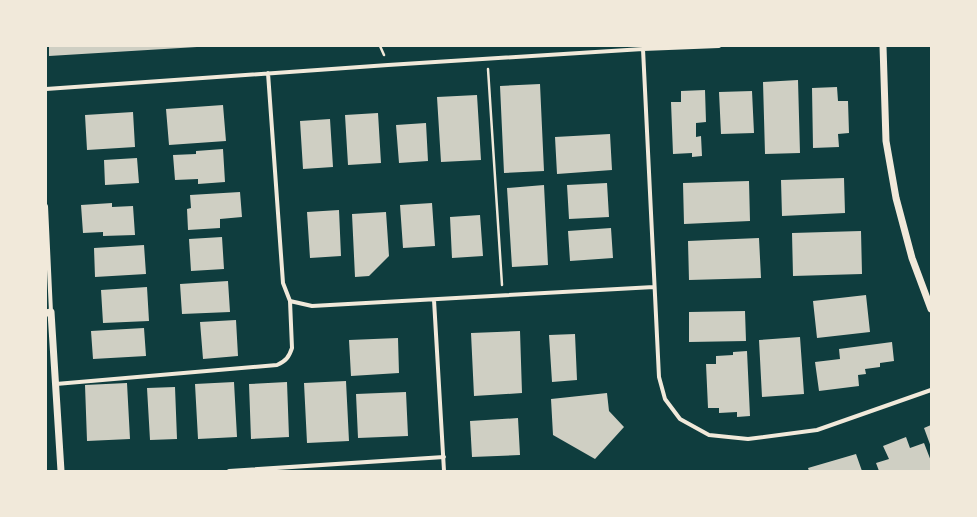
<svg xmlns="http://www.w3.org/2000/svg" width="977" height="517" viewBox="0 0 977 517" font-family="Lato,sans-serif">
<rect width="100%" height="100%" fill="#0f3d3e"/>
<path fill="#cfcfc3" d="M49,46H197V47L49,56Z
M798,80L800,153L765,154L763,82Z
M540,84L544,171L504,173L500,86Z
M837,87L838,101H848L849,133L838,134L839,147L813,148L812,88Z
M705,90L706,122L696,123V137L701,136L702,156L692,157V153L673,154L671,102H681V91Z
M752,91L754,133L721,134L719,92Z
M477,95L481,160L441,162L437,97Z
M223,105L226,141L169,145L166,109Z
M133,112L135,147L87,150L85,115Z
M378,113L381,163L348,165L345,115Z
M330,119L333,167L303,169L300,121Z
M426,123L428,161L399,163L396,125Z
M610,134L612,170L557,174L555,137Z
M223,149L225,182L198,184V179L175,180L173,155L196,154V151Z
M137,158L139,183L105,185L104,160Z
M844,178L845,213L782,216L781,180Z
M749,181L750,221L684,224L683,183Z
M607,183L609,217L569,219L567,185Z
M544,185L548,265L512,267L507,188Z
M240,192L242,217L220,219V228L188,230L187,209L191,208L190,195Z
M112,203V207L133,206L135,235L103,236V232L83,233L81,205Z
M432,203L435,246L403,248L400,205Z
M339,210L341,256L310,258L307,212Z
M386,212L389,256L369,276L355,277L352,214Z
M480,215L483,256L452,258L450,217Z
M611,228L613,258L570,261L568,231Z
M861,231L862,274L793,276L792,233Z
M222,237L224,269L191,271L189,239Z
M759,238L761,278L689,280L688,241Z
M144,245L146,274L95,277L94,248Z
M228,281L230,312L182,314L180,284Z
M147,287L149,321L103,323L101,290Z
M866,295L870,332L817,338L813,301Z
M745,311L746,341L689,342V312Z
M236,320L238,356L203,359L200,322Z
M144,328L146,356L93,359L91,331Z
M520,331L522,393L474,396L471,333Z
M575,334L577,380L552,382L549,335Z
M800,337L804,394L762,397L759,340Z
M398,338L399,373L351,376L349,340Z
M892,342L894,361L880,363V367L865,369L866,374L858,375L859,386L819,391L815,362L840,359L839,349Z
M747,351L750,416L737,417V412L719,413V408H708L706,364H716V356L733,355V352Z
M346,381L349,441L307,443L304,383Z
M234,382L237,437L198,439L195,384Z
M287,382L289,437L251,439L249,384Z
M127,383L130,439L87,441L85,385Z
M175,387L177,439L150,440L147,388Z
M406,392L408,436L358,438L356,394Z
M607,393L609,411L624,427L595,459L553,435L551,399Z
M518,418L520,455L472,457L470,421Z
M931,425V447L924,428Z
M906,437L910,448L924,443L931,461V471H879L876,463L889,459L883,446Z
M856,454L862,471H809L808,468Z"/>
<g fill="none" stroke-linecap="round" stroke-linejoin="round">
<path stroke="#f1e9da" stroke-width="2.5" d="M380,46L384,55
M488,69L502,285"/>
<path stroke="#f1e9da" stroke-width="4" d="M643,49L659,377L665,399L680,419L709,435L748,439L817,430L931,390
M268,73L283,283L290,301L312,306L654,287
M46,89L388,65L643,49L719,46
M46,206L51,312
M434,300L444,471
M56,384L277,365C286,361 289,357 292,348L290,301
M229,471L444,457"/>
<path stroke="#f1e9da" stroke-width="7" d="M883,46L886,141L896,198L912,258L931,309
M46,313L51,312L61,471"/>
</g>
<rect width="977" height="517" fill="none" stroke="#f1e9da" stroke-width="94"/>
</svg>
